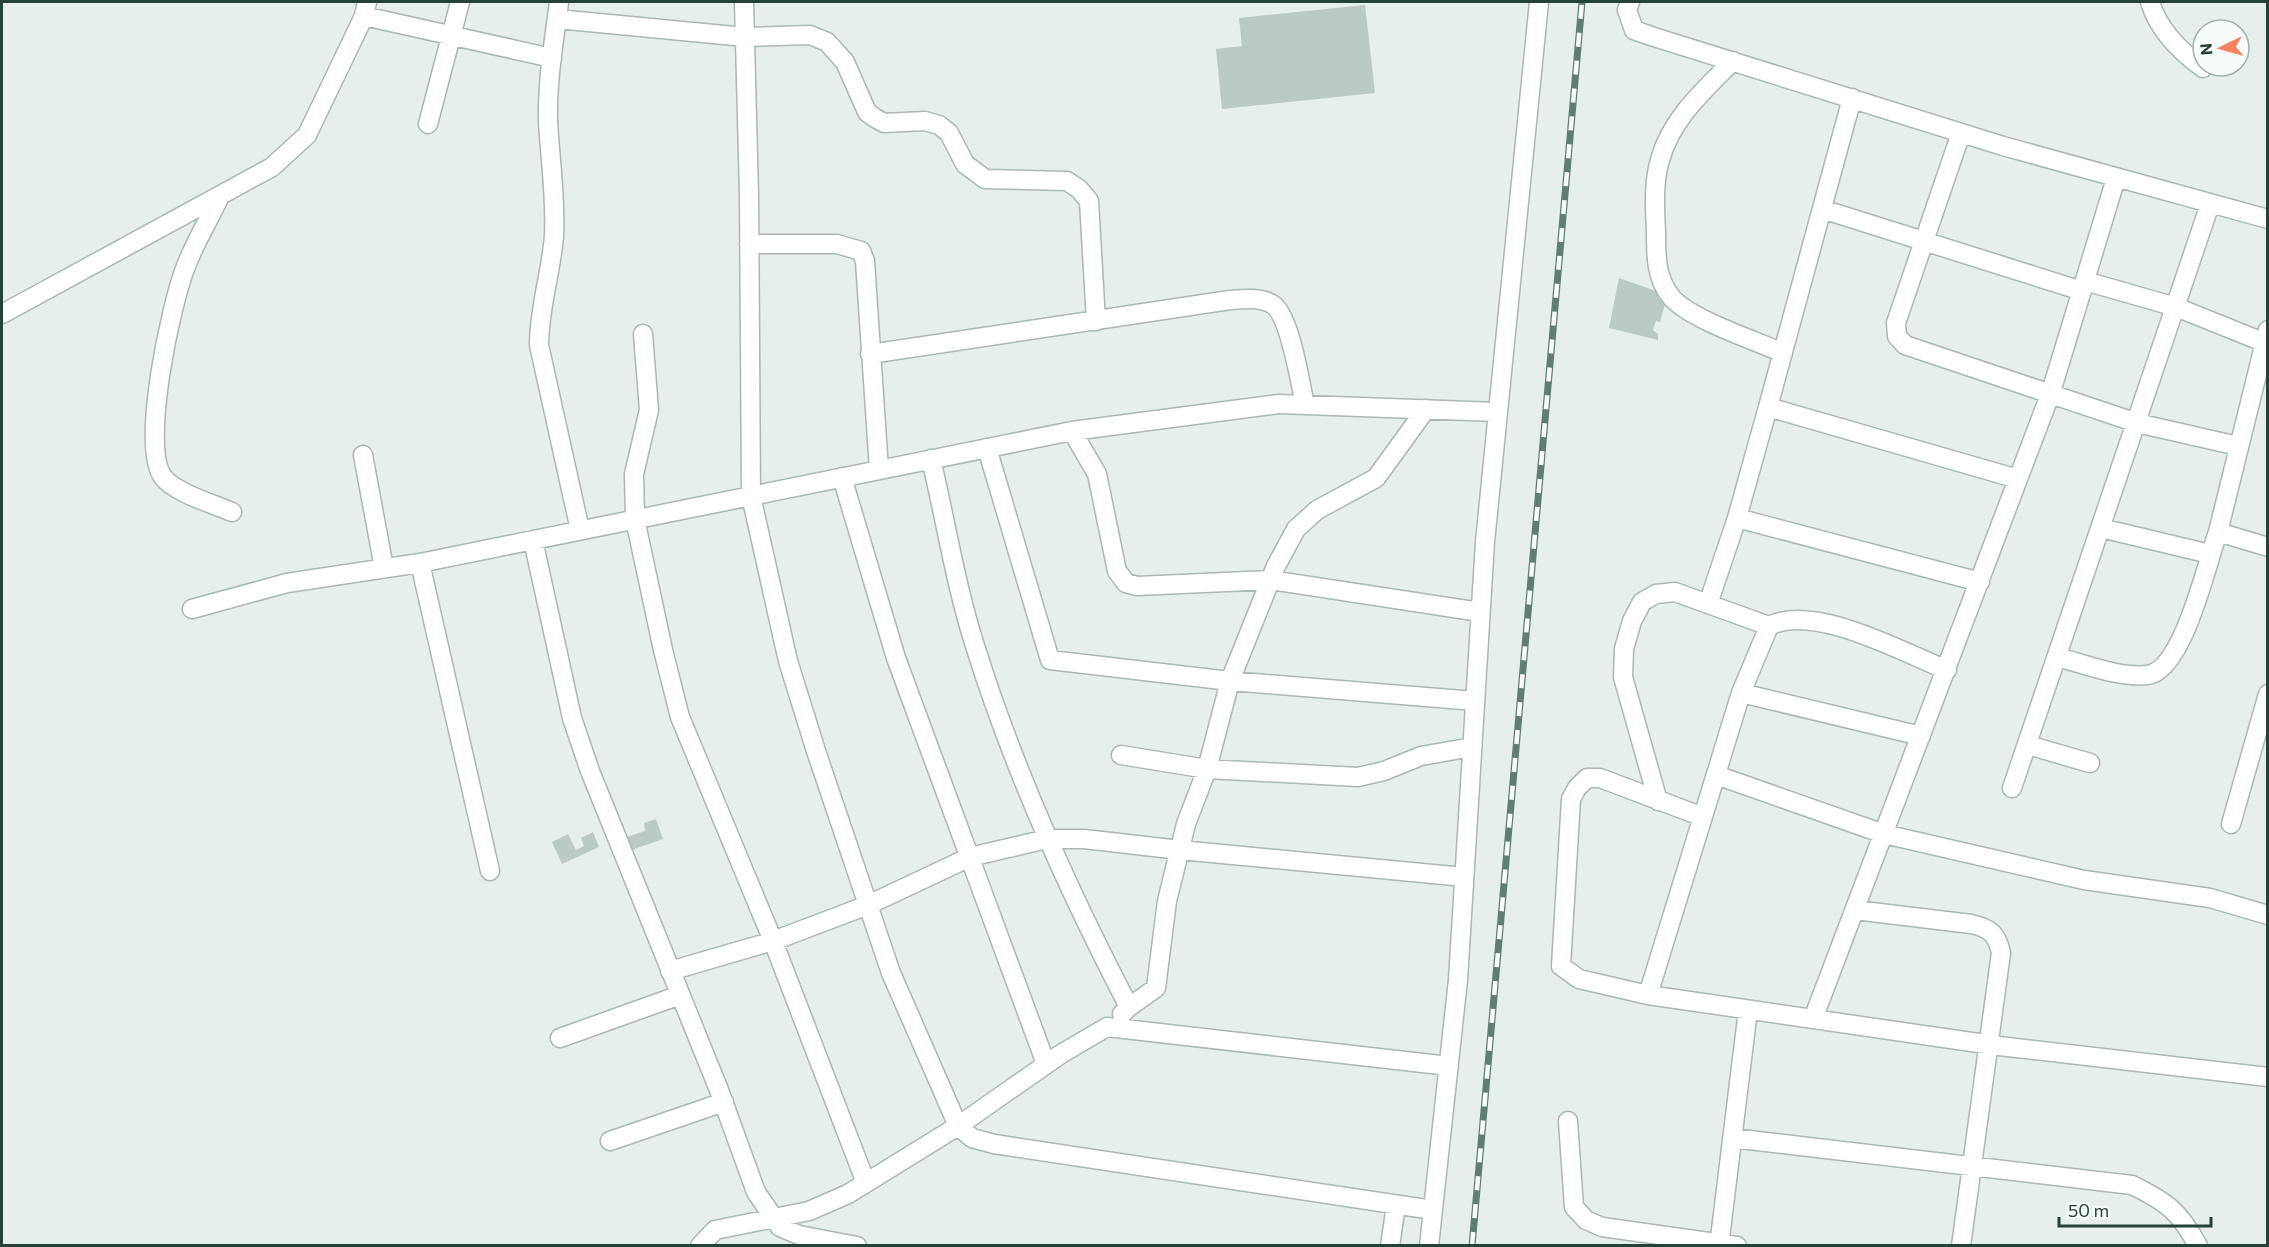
<svg xmlns="http://www.w3.org/2000/svg" width="2269" height="1247" viewBox="0 0 2269 1247" font-family="Commissioner,sans-serif">
<rect width="100%" height="100%" fill="#e6efeb"/>
<path fill="#bbcac4" d="M1365,5L1375,93L1222,109L1216,49L1242,46L1239,18Z
M1619,278L1659,292L1658,298L1666,301L1660,322L1656,321L1653,330L1658,334V340L1609,328Z
M656,819L663,839L626,852L621,839L645,831L644,823Z
M593,832L599,847L562,864L552,842L568,834L576,850L584,846L581,838Z"/>
<g fill="none" stroke-linecap="round" stroke-linejoin="round">
<g stroke="#a8b8b2" stroke-width="21">
<path id="minor" d="M559,2C554,41 547,81 548,121C550,159 556,197 554,236C551,273 539,308 539,345L580,530
M744,2L749,195L751,496L788,661L816,751L891,973L958,1126L972,1138L994,1144L1433,1210
M1630,2L1627,10L1634,30L1654,37L2003,146L2268,219
M2150,2C2158,29 2181,52 2203,68
M364,16L552,58
M557,19L745,37L810,35L827,42L845,62L867,112L875,118L884,123L925,121L939,125L949,133L965,164L985,179L1067,181L1079,189L1089,201L1096,321
M1733,61C1704,90 1671,119 1660,160C1653,183 1655,210 1656,233C1656,257 1656,279 1672,298C1692,320 1754,340 1783,353
M1852,98L1768,407L2018,479
M428,124L460,2
M1961,133L1896,323L1897,336L1905,345L2137,423L2238,446
M220,196C209,220 195,242 186,266C171,303 140,447 163,477C175,493 214,504 232,512
M1822,209L2082,291
M749,244H837L861,251L865,261L879,470
M2085,281L2176,307L2263,342
M2,314L272,167L307,135L364,16L367,2
M2268,330L2218,532L2268,547
M643,334L649,410L634,474L635,519L663,650L680,717L773,941L866,1183
M870,354L1230,300C1243,299 1260,297 1272,304C1290,314 1300,383 1305,405
M1768,407L1737,518L1980,582
M1072,431L1097,474L1117,571L1126,583L1137,586L1270,580L1480,612
M987,448L1050,660L1230,681L1475,701
M363,455L384,568
M931,459C946,522 956,588 976,649C1015,773 1069,892 1129,1007L1122,1014
M842,477L896,658L1046,1064
M2101,528L2210,554
M533,540L572,718L590,771L719,1090L756,1192L780,1227L799,1235L857,1246
M1708,604L1737,518
M192,609L287,583L420,563
M2057,657C2085,664 2118,678 2147,675C2183,672 2207,562 2218,532
M1947,670C1902,652 1814,603 1769,626L1741,693L1648,995L1999,1046L2268,1077
M1741,693L1921,736
M2028,745L2090,763
M1121,755L1207,769L1358,777L1384,771L1421,756L1472,747
M1716,775L1884,834L2084,880L2210,898L2268,915
M2012,788L2210,204
M1658,801L1623,677L1624,649L1632,621L1642,602L1656,594L1675,592L1769,626
M2231,824L2268,694
M490,871L420,563L1072,431L1279,404L1497,412
M1855,910L1971,924C1990,928 1997,934 2001,953L1961,1246
M670,971L773,941L868,905L970,857L1047,839H1084L1180,850L1464,877
M1648,995L1579,979L1561,966L1571,799L1577,788L1587,778H1600L1703,817
M1129,1007L1156,988L1167,901L1186,824L1207,769L1230,681L1276,566L1296,529L1317,510L1376,478L1426,409
M1813,1019L2051,392L2116,178
M560,1038L680,995
M1568,1121L1574,1207L1586,1220L1602,1227L1737,1246
M1732,1138L2132,1185C2167,1202 2180,1212 2198,1246
M610,1141L724,1102
M700,1246L715,1230L809,1211L848,1194L958,1126L1061,1054L1107,1027L1449,1066
M1390,1246L1396,1205
M1429,1246L1458,980L1485,542L1539,2
M1719,1246L1748,1010"/>
</g>
<use href="#minor" stroke="#fff" stroke-width="18"/>
<g stroke="#5f7d75" stroke-width="7">
<path id="rail" d="M1472,1246L1582,2"/>
</g>
<use href="#rail" stroke="#f7fbf9" stroke-width="4.5" stroke-dasharray="14" stroke-linecap="butt"/>
</g>
<rect width="2269" height="1247" fill="none" stroke="#24423a" stroke-width="6"/>
<g transform="translate(2221 48) rotate(265)"><circle r="28" fill="#f7fbf9" stroke="#a3b1ad" stroke-width="1.5"/>
<path d="M0-4.5L10 22L0 15L-10 22Z" fill="#f4845f"/>
<text y="-9" font-size="16" font-weight="bold" text-anchor="middle" fill="#24423a">N</text>
</g>
<path d="M2059 1217v9h152v-9" fill="none" stroke="#24423a" stroke-width="3"/>
<text x="2068" y="1217" font-size="18" fill="#24423a" stroke="#f7fbf9" stroke-width="4.5" paint-order="stroke">50 m</text>
</svg>
